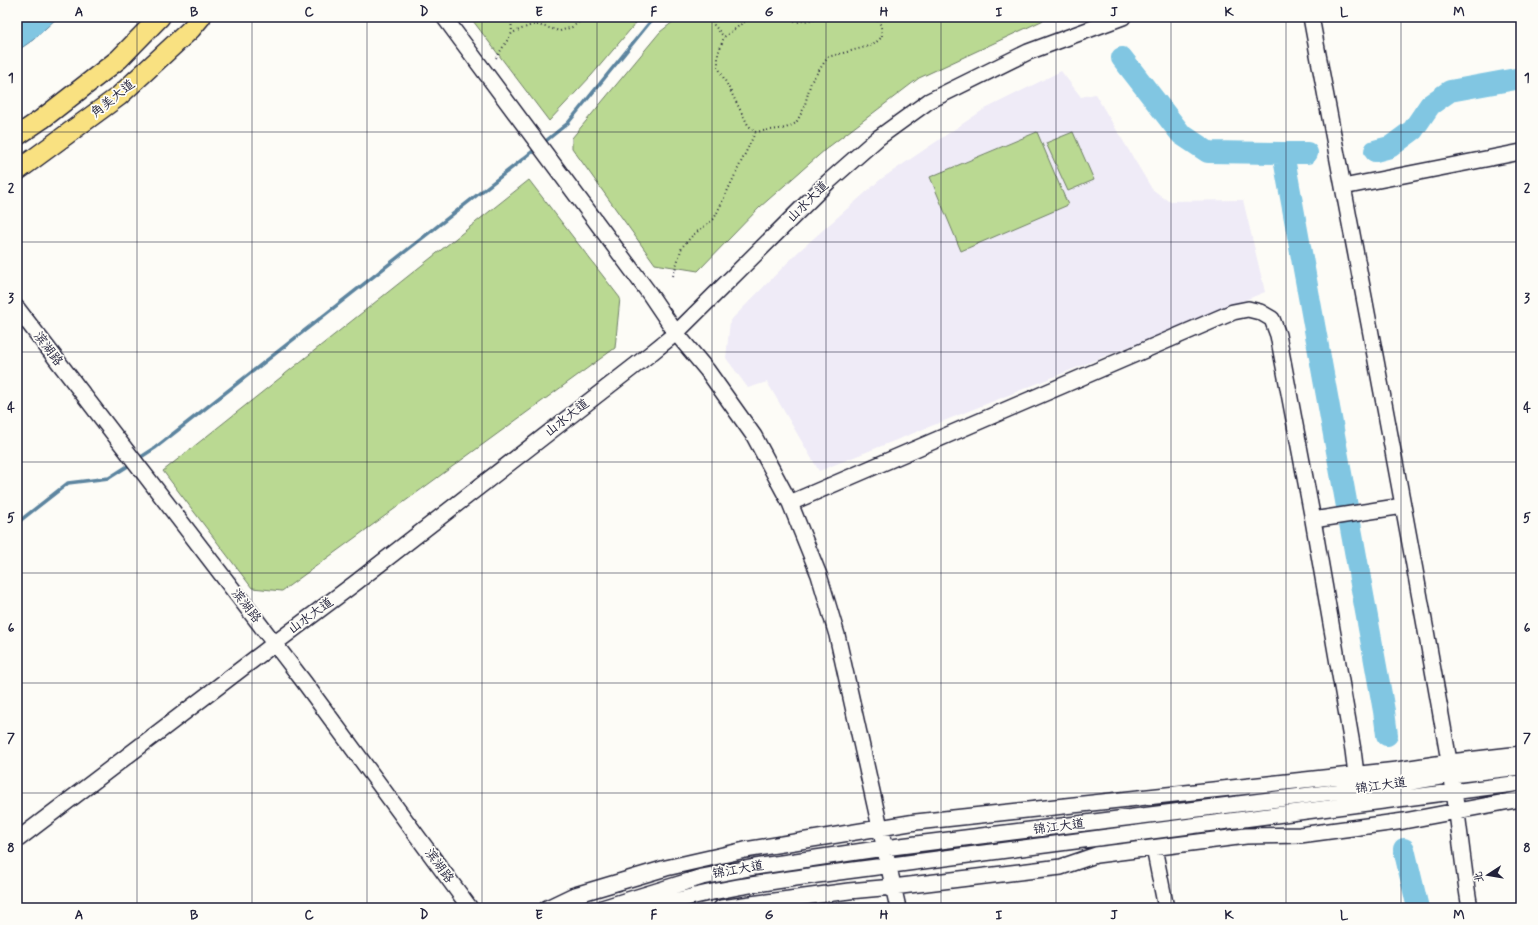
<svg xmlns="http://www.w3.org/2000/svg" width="1538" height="925" viewBox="0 0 1538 925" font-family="Mynerve,'LXGW WenKai TC',sans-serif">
<rect width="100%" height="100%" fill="#fdfcf7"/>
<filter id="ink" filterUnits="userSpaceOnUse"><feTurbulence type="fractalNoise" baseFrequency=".025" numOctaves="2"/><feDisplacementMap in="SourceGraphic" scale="8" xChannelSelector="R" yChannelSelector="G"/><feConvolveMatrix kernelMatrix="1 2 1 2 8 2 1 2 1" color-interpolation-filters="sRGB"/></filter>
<g filter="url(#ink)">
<path fill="#efebf7" d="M1061,71L1081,97L1095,94L1152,189L1168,201L1243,200L1265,292L819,471L767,382L748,388L726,358L730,321L798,252L881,179L983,110Z"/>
<path fill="#bad992" stroke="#6e7e66" d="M470,17H641L591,76L549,121Z
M679,17H1050L919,78L826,149L760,207L698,271L655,264L572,148V138L660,32Z
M1037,132L1068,205L961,251L930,177Z
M1073,132L1094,180L1068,191L1046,143Z
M529,180L620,298L615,348L282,591L252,588L163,471Z"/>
<path fill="#81c6e2" stroke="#5b849f" d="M17,17H58L33,40L17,51Z"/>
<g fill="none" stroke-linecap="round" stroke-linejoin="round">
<path stroke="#5b849f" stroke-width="3.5" d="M542,144L568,123L650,22L656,17
M138,459L155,448L537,148
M17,523L68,483L109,478L131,464"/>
<path stroke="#81c6e2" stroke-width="22" d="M1122,58L1181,134L1208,152L1283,153L1384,711L1387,735
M1375,151L1390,147L1413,130L1430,105L1450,91L1521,78
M1283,153H1307
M1404,849L1418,908"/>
<g stroke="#22223b" stroke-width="18">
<path id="minor" d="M444,17L649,293L676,333L707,370L754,436L790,503L819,575L837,635L898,908
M1311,17C1358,269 1408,520 1451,773C1459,818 1462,863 1470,908
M1343,187L1521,152
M17,308L304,682L470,908
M790,503L1233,312L1248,309L1260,312L1272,319L1278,335L1313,520L1353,750L1356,774
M1313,520L1403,506
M17,840L274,644L354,584L650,354L676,333L828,182L878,138L929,101L1028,52L1123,17
M1154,848L1166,908
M547,908L572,896L666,868L745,850L916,822L1397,770L1450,762L1521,754
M602,908L702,877L755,867L884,848L1399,784L1452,775L1521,767
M651,908C714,888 781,880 846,871L1521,783
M721,908L849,891L893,887L1061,867L1096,855L1246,836L1300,835L1404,821L1521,799"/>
</g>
<g stroke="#22223b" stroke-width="22">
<path id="major" d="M17,136L42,119L119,59L160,17
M17,171L119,96L191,29L201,17"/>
</g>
<path stroke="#22223b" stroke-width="2" stroke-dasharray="1 3" stroke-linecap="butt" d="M511,17L512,33
M711,17L714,25L724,37
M751,17L724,37L718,54V67L748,125L755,132L786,128L796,123L804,108L811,82L828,57L873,45L882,37L881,25L874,17
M787,17L797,22L829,17
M496,58L512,33L529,26L538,25L560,31L572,27L582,20L584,17
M673,276L682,247L693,235L714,219L755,133"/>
<use href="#minor" stroke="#fdfcf7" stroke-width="15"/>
<use href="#major" stroke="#f9e181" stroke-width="19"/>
</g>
</g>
<path fill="none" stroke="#22223b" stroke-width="1" stroke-opacity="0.55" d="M137,17V908M252,17V908M367,17V908M482,17V908M597,17V908M712,17V908M826,17V908M941,17V908M1056,17V908M1171,17V908M1286,17V908M1401,17V908M17,132H1521M17,242H1521M17,352H1521M17,462H1521M17,573H1521M17,683H1521M17,793H1521"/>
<g text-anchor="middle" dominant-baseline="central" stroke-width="3.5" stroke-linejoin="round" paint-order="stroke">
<g font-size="13" fill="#22223b" stroke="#fdfcf7">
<text transform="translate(113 99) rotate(-39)">角美大道</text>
<text transform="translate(808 202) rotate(-45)">山水大道</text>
<text transform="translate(48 349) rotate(53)">滨湖路</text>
<text transform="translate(567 418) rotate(-38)">山水大道</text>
<text transform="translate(246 606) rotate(52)">滨湖路</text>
<text transform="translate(311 616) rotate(-36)">山水大道</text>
<text transform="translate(1381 786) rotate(-8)">锦江大道</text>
<text transform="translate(1059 827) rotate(-7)">锦江大道</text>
<text transform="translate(439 866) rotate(54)">滨湖路</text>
<text transform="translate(738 870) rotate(-10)">锦江大道</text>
</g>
</g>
<rect width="1538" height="925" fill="none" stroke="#fdfcf7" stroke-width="44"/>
<g transform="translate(1488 875) rotate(258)" stroke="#fdfcf7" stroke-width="3" paint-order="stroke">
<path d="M0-3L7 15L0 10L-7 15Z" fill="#22223b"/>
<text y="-6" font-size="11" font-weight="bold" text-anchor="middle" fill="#22223b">北</text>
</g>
<rect x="22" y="22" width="1494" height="881" fill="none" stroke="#22223b" stroke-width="1.5"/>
<g font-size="13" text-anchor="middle" font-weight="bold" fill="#22223b">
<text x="79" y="16">A</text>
<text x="194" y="16">B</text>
<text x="309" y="16">C</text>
<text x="424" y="16">D</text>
<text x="539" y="16">E</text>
<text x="654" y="16">F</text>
<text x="769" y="16">G</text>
<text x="884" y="16">H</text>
<text x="999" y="16">I</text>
<text x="1114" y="16">J</text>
<text x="1229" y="16">K</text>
<text x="1344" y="16">L</text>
<text x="1459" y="16">M</text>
<text x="11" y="82">1</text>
<text x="1527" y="82">1</text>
<text x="11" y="192">2</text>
<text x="1527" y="192">2</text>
<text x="11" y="302">3</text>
<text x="1527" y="302">3</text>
<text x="11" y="412">4</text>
<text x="1527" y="412">4</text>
<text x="11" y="522">5</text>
<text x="1527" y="522">5</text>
<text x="11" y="632">6</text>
<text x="1527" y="632">6</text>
<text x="11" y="742">7</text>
<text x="1527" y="742">7</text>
<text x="11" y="852">8</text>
<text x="1527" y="852">8</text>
<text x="79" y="919">A</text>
<text x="194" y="919">B</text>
<text x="309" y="919">C</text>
<text x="424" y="919">D</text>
<text x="539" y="919">E</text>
<text x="654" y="919">F</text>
<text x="769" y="919">G</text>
<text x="884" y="919">H</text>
<text x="999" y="919">I</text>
<text x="1114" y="919">J</text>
<text x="1229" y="919">K</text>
<text x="1344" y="919">L</text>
<text x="1459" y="919">M</text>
</g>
</svg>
